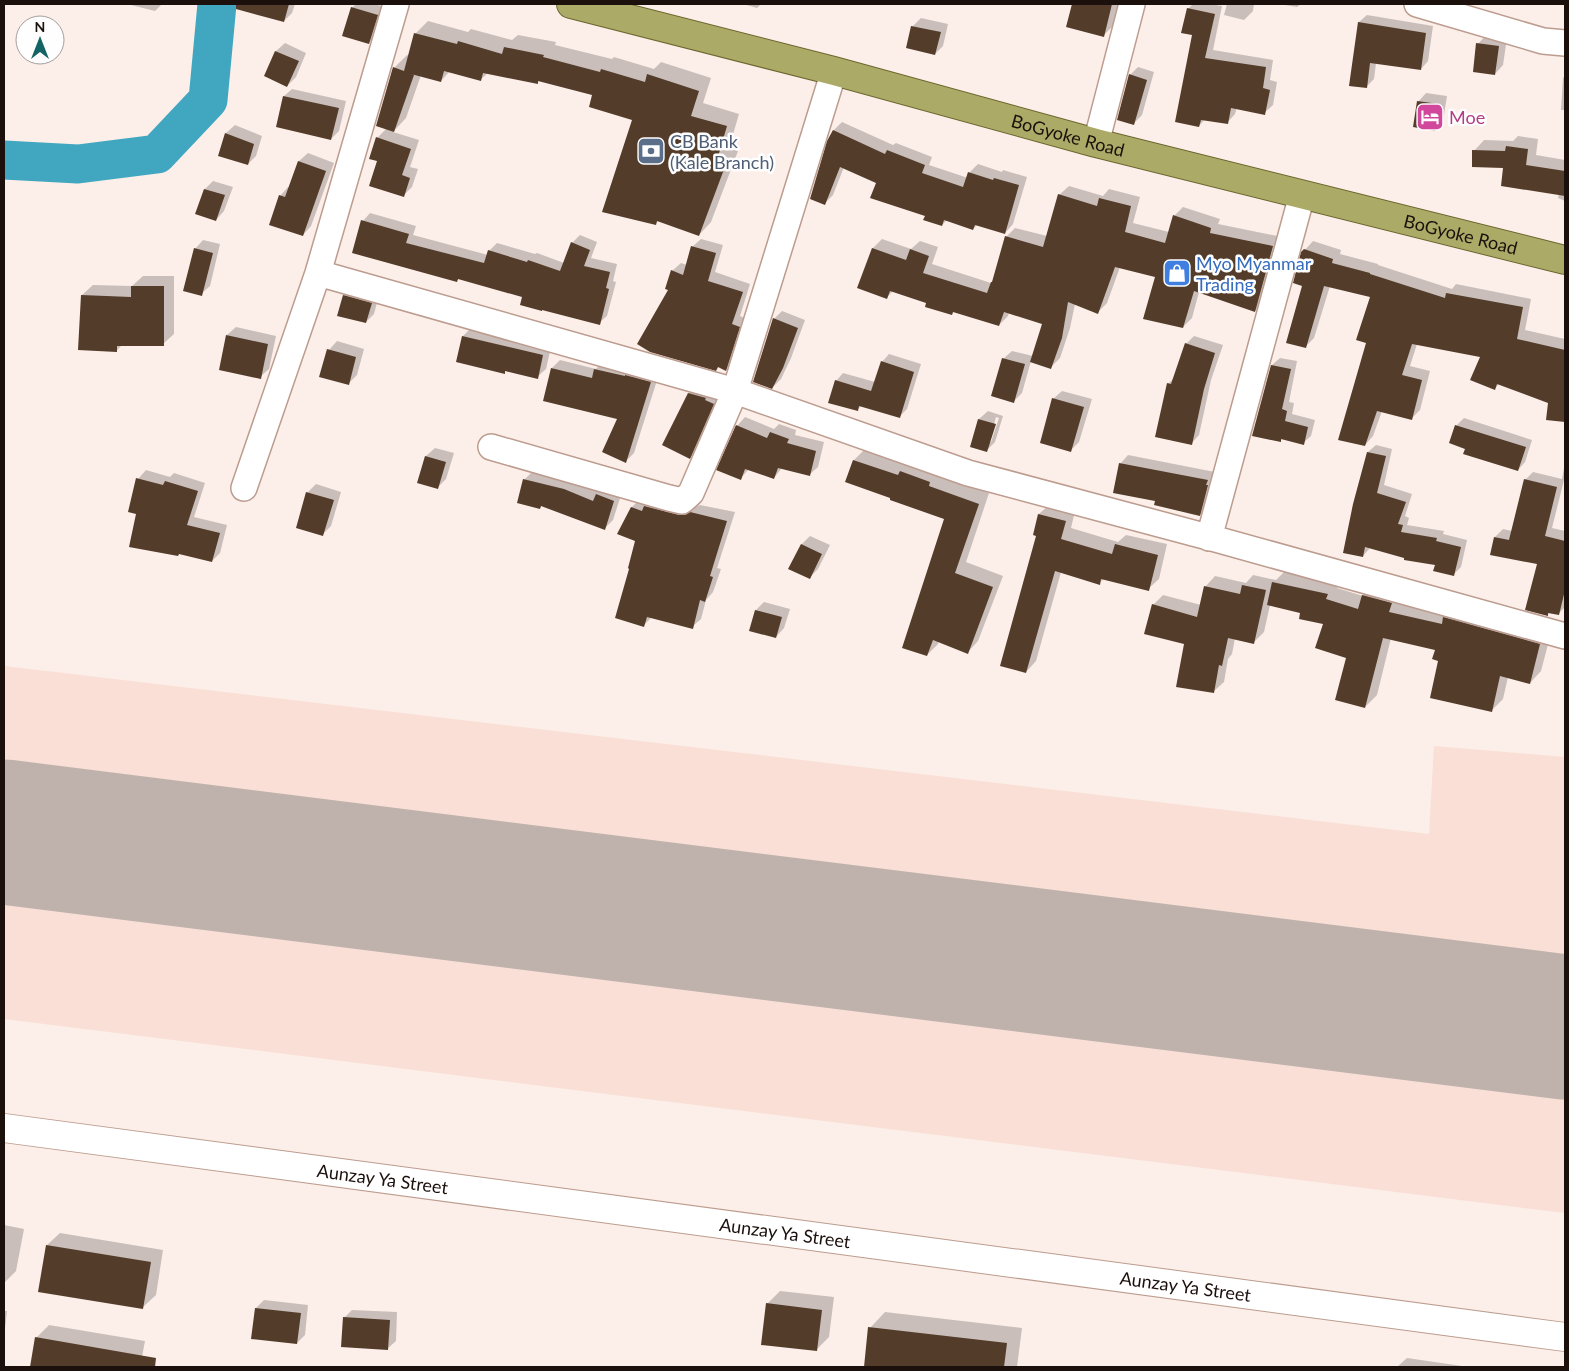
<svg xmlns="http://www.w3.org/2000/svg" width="1569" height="1371" viewBox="0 0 1569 1371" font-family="Lato,sans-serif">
<rect width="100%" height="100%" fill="#fceee8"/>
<path fill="#f9dfd5" d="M4,666L1429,834L1434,746L1565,757V1213L4,1019Z"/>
<path fill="#0003" fill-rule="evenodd" d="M127,4H162L155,11Z
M257,4H295L292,13L284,21L254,13Z
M356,4H374L385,7L377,34L369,43L352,8Z
M743,4H761L757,8Z
M1073,4H1118L1112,27L1104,35L1067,26Z
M1193,4H1210L1222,6L1213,50L1273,60L1270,80L1277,82L1273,105L1264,113L1237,107L1235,114L1227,123L1205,119L1199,126L1193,34L1188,9Z
M1227,4H1254L1253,11L1244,20L1224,15Z
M1279,4H1301L1297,7Z
M1367,15L1433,26L1428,61L1421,69L1376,63L1374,79L1366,87L1359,22Z
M921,18L948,24L943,46L935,54L912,27Z
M428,21L468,32L471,29L512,40L518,35L556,42L555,45L612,59L614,57L654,69L661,62L711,78L703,103L739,114L729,148L738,151L711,222L699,235L659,220L655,224L634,119L594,94L540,80L537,83L488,73L480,80L450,71L441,81L421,75L406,118L393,132L419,140L410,167L418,169L412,187L404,195L379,160L377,138L386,129L394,68L407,55L409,56L415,34Z
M1486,35L1507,38L1503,65L1495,74L1478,44Z
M285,43L306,53L296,77L287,86L265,76L276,51Z
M1138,67L1154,72L1142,115L1133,124L1130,75Z
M1565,76V110H1561L1563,78Z
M292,89L346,101L339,131L331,139L284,96Z
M1426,93L1447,96L1443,121L1435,130L1418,102Z
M842,122L893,145L896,143L932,157L929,165L968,178L970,172L978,164L1002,172L1003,170L1027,177L1013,224L1005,233L977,225L973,229L947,220L942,225L877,182L844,167L833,195L825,203L834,130Z
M235,125L262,136L256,156L248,164L220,156L226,133Z
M1518,136L1538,139L1536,155L1565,160V201L1558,198L1559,194L1474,151L1484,140L1513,141Z
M308,153L334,163L311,226L303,235L280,196L288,187L290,188L299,161Z
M213,181L233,187L224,211L216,220L197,213L205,189Z
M1069,186L1103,196L1109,189L1140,197L1133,223L1169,232L1174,216L1183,207L1220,219L1218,224L1282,237L1264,302L1255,311L1199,292L1192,318L1183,327L1156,276L1120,267L1107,303L1098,312L1075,304L1070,328L1060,358L1051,367L1031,361L1022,393L1014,401L1003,359L1012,351L1033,356L1044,324L1009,312L1008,316L999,325L954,311L952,314L928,302L893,291L887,297L859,287L873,248L882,239L911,249L920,241L938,247L932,264L991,283L994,280L1006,237L1015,228L1047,236L1059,195Z
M370,213L416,226L413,235L488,255L489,251L497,243L535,254L537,253L564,263L572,243L580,235L597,242L591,258L617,264L613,281L616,282L607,316L599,323L523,296L460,278L457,280L363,221Z
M701,239L723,245L715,272L750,284L740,316L747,319L734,361L726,370L719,366L716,369L670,289L672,271L681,263L687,265L692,247Z
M203,240L220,244L210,286L201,294L195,249Z
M1313,241L1341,250L1340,254L1378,264V265L1452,289L1456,284L1531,299L1525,330L1565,339V421L1547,419L1549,402L1500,383L1494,389L1481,356L1417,344L1410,366L1430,371L1420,410L1412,418L1382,411L1373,436L1365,445L1368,343L1372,296L1330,286L1314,338L1305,347L1304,285L1305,250Z
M143,276H174V334L163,344L122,345L116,351L82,295L93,285L132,286Z
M352,287L379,295L374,314L366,322L344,296Z
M782,311L805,320L791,358L781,379L772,388L774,319Z
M236,327L276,336L269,369L260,377L227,335Z
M471,328L551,347L546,369L537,377L506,370L504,372L457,361L463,336Z
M1194,336L1223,345L1211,380L1199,435L1191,444L1168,384L1175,377L1186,344Z
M337,341L364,349L357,375L348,384L329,350Z
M889,354L921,364L907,409L900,416L862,405L857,410L836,381L843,373L875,382L882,362Z
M1280,358L1297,361L1289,402L1294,403L1292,414L1315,420L1311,436L1303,443L1283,438L1280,441L1272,365Z
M560,360L596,369L603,361L659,374L634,453L626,461L619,418L552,368Z
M698,385L721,396L698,450L690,458L689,393Z
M1062,391L1092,399L1079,442L1071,450L1053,399Z
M988,411L1003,416L995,442L987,450L979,419ZM996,417L999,418L991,442H989Z
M745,417L774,429L779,424L796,430L795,435L824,442L818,467L809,475L782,468L774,478L749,469L740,479L737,426Z
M1464,418L1532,440L1525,462L1518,470L1466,449L1456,426Z
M1376,445L1392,449L1384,485L1412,494L1405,516L1409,518L1407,525L1444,531L1443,534L1467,540L1461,567L1453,575L1436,564L1370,548L1363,556L1368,452Z
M435,448L454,453L446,479L438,487L419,482L426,456Z
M865,449L989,493L966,562L1003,576L978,641L968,652L939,641L938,644L927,655L946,519L892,497L846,481L854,460Z
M1128,455L1215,472L1208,506L1200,515L1156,500L1120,464Z
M1565,463V481L1564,480L1552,528L1565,531V607L1558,614L1550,612L1547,615L1538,563L1495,537L1503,529L1512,531L1525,480L1533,472L1562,479Z
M146,470L170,477L174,473L205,483L194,517L227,525L220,553L212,561L180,553L178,555L137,513L138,479Z
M533,471L572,481L600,492L606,487L622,492L613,520L605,528L543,505L540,507L524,480Z
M316,484L341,492L331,526L323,534L307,493Z
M640,499L688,507H695L700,505L735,512L717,568L721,569L713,592L706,600L701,619L692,627L652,617L644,625L631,568L636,540L619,534L632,507Z
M1050,504L1075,511L1071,528L1118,542L1126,535L1167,544L1159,579L1148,589L1104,579L1099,583L1061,572L1036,661L1026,672L1039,514Z
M810,536L830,545L818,569L810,577L790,568L802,544Z
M1285,571L1339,582L1337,588L1363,596L1375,584L1551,633L1541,671L1530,683L1508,677L1503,699L1491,711L1440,660L1436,649L1391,638L1377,695L1365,707L1347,657L1325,623L1302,612L1270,605L1264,632L1254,642L1235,638L1232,654L1228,659L1224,682L1213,692L1185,643L1153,605L1163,595L1201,605L1205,587L1215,576L1246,583L1253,575L1276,580Z
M764,602L790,609L784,628L776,637L756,610Z
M4,1225L24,1229L16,1271L4,1283Z
M60,1233L163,1250L156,1295L143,1307L47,1245Z
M780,1291L834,1297L829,1337L816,1350L767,1304Z
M264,1300L308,1305L305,1335L297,1343L256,1308Z
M352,1310L397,1312L396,1341L387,1349L344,1318Z
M4,1311H7L4,1337Z
M885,1312L1022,1328L1017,1367H865L870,1328Z
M49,1325L145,1341L140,1367H31L36,1338Z
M1407,1358L1462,1366V1367H1397Z"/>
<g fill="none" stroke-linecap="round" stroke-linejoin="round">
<path stroke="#41a7c0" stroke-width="39" d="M4,160L78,164L157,154L208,100L217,4"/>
<path stroke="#bfb2ac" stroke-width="145" d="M4,832L1565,1027"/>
</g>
<path fill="#533c2a" d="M236,4H289L284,22L236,9Z
M1072,4H1112L1104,37L1066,27Z
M351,7L378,15L369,44L342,36Z
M1187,8L1215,14L1205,58L1266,67L1263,88L1270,90L1265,115L1231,108L1228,124L1201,120L1199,127L1175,122L1192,35L1181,33Z
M1358,22L1426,33L1421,70L1370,63L1367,88L1349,86Z
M911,26L941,32L935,55L906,48Z
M414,33L457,44L458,41L502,54L504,47L544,55L543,57L600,72L601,69L645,82L647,74L699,91L691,116L727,126L717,160L726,164L699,236L657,221L656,225L602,212L632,120L589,107L592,95L538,81V84L483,73L481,81L444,71L441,82L411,74L414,75L394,132L376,126L393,67L404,71Z
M1476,43L1499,46L1495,75L1473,72Z
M275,51L299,61L287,87L264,76Z
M1129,74L1147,80L1134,125L1117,120Z
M283,96L339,108L331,140L276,127Z
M1417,101L1439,104L1435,131L1413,127Z
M833,130L885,154L887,150L925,165L922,173L963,187L968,172L993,180L994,178L1019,185L1005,234L975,225L973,230L944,220L942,226L923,220L925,216L870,198L876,183L840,167L825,205L810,199L827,141Z
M225,133L254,144L248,165L218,156Z
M376,137L411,149L402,175L410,178L404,197L369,186L377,161L369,159Z
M1506,146L1528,149L1526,165L1565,171V196L1501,186L1503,168L1472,167V150L1505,151Z
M298,161L326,171L303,236L269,225L279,195L285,197Z
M204,189L225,195L216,221L195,214Z
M1058,194L1097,206L1099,198L1131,206L1125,232L1165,243L1173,215L1211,228L1210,233L1273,246L1255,312L1194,291L1183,328L1143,319L1155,277L1115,267L1098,314L1068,302L1062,338L1051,369L1030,362L1042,324L1004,312L999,326L953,312L952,315L925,307L926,303L890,291L887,299L857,288L872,248L906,260L910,249L929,256L923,273L987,293L991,282H992L1005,236L1043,247Z
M361,220L409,234L406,243L484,263L488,250L527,262L528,260L560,271L571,242L590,250L584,266L610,272L606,288L609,289L600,325L542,310V311L520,305L522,297L458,279L457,282L352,253Z
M691,246L716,253L708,281L743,292L732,324L740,327L726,371L718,367L716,371L650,352L637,344L668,290L665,289L671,270L683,275Z
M194,248L213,253L202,296L183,291Z
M1304,249L1333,259L1332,263L1370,273V274L1445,298L1446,293L1523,307L1517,339L1565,350V422L1546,420L1548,403L1497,384L1495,390L1470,380L1480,357L1412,344L1402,375L1422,380L1412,420L1377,411L1365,446L1338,440L1366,343L1356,340L1370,297L1324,286L1306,348L1286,343L1302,286L1293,283L1301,252Z
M131,286H164V346H117V352L78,350L81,295L131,297Z
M343,295L372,303L366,323L337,316Z
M773,318L798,328L783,368L772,389L753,382Z
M226,335L268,344L261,379L219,370Z
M462,336L543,355L538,379L505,371V374L456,362Z
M1185,343L1215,353L1204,389L1192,445L1155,437L1167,383L1171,384Z
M327,349L356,357L349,385L319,377Z
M1002,358L1025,364L1014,403L991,396Z
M881,361L914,372L900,418L859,406L858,411L828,403L835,380L871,391Z
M1271,365L1291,369L1282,409L1287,411L1285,421L1308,427L1304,445L1281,439V442L1252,436Z
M551,368L592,378L594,369L625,376V375L651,382L626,463L602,452L617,419L543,401Z
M688,393L706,398L705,400L714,404L690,459L662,445Z
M1052,398L1084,407L1071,452L1040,443Z
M978,419L996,424L987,452L970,447Z
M736,425L767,438L770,432L789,439L787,443L816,451L810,476L778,468L774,479L745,469L741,480L716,470Z
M1455,425L1526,447L1518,471L1463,454L1465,449L1449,443Z
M1367,452L1386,456L1377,493L1406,502L1398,524L1403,525L1401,532L1437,538L1436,541L1461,547L1454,576L1433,571L1435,565L1404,560V558L1365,547L1363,557L1343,553L1353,504Z
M425,456L446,462L438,489L417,483Z
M853,460L898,475L900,471L930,482L929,486L979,504L955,573L993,587L968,654L933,640L927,656L902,648L944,519L890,500V498L845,482Z
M1119,463L1208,480L1206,485H1208L1200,516L1154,505L1155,501L1113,493Z
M136,478L163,485L165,481L198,491L187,525L220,533L212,562L179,554L178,556L129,547L136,514L128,512Z
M523,479L564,489L593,501L596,494L614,501L605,530L541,506L540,509L517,503Z
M1524,479L1557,487L1545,536L1565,541V590L1559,615L1548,613V616L1525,610L1537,564L1490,555L1494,537L1509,540Z
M306,492L334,500L323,536L296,528Z
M644,506L679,515H685L690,512L727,521L710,576L713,577L705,602L700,600L693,629L647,617L644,627L615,618L629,569L628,568L635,541L617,534L631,507L642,511Z
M1038,514L1066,521L1061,539L1112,554L1115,544L1158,555L1149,591L1101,579L1100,585L1055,571L1026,673L1000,666L1036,536L1033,535Z
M801,544L822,554L810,579L788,569Z
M1272,582L1328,594L1326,599L1358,609L1362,595L1392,603L1389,612L1442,624L1443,617L1540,644L1530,684L1500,676L1492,712L1430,698L1438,661L1432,659L1435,650L1383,638L1365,708L1335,700L1346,658L1315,648L1323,624L1299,619L1300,613L1267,605Z
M1242,585L1266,590L1254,644L1228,638L1222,666L1219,665L1214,693L1176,687L1184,644L1144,634L1152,604L1197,617L1204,586L1240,594Z
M755,610L782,617L776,638L749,631Z
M46,1245L151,1262L143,1309L38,1292Z
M766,1303L822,1310L817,1351L761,1345Z
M255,1308L301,1313L297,1344L251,1339Z
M343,1317L390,1320L388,1350L341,1347Z
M868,1327L1007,1343L1004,1367H864Z
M35,1337L156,1358L155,1367H30Z"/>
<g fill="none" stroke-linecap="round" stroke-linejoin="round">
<g stroke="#bc9c8f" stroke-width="28">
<path id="minor" d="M1417,4L1543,41L1565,43
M1096,143L1132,4
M318,273L735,391L968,473L1219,540L1565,636
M491,447L669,498L682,501L691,493L735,391L834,71
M244,488L318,273L396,4
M1209,538L1302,195"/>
</g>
<g stroke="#bc9c8f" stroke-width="30">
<g id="tertiary">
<path id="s1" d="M4,1128L1565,1337"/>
</g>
</g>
<g stroke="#6c662e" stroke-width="30">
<g id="trunk">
<path id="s2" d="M571,4L834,71L1096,143L1565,260"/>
</g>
</g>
<use href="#minor" stroke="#fff" stroke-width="25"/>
<use href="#tertiary" stroke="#fff" stroke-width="28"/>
<use href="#trunk" stroke="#acaa67" stroke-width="28"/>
</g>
<defs>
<g id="hotel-square" transform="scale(1.4375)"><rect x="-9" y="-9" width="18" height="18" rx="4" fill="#d1479c" stroke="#fefefe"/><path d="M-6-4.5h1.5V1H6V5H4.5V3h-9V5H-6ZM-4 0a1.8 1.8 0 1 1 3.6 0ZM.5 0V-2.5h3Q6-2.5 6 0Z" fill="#fff"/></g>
<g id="bank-square" transform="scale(1.4375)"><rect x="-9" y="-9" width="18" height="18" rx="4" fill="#5c6f8a" stroke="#fefefe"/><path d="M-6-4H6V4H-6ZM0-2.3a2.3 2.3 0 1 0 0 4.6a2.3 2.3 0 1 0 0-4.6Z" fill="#fff"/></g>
<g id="shop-square" transform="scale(1.4375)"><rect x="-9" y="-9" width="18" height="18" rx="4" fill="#3f7fe0" stroke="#fefefe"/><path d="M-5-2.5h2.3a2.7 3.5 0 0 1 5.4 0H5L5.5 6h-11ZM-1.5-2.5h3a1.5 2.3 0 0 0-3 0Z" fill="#fff"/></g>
</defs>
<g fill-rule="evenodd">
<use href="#hotel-square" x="1430" y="117"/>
<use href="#bank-square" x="651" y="151"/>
<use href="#shop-square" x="1177" y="273"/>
</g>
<g text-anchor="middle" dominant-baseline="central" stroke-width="5" stroke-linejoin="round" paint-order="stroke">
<g font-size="18" fill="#b23c85" stroke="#fefefe" text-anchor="start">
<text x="1449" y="117">Moe</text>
</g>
<g font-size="18" fill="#1c100c" stroke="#fefefe">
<text stroke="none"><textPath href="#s2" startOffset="514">BoGyoke Road</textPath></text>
<text stroke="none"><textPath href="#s2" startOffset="919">BoGyoke Road</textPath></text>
<text stroke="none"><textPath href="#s1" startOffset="382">Aunzay Ya Street</textPath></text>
<text stroke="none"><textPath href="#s1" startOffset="788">Aunzay Ya Street</textPath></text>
<text stroke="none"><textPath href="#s1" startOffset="1192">Aunzay Ya Street</textPath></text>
</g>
<g font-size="18" fill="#4e5e75" stroke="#fefefe" text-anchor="start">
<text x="670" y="141">CB Bank<tspan x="670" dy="21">(Kale Branch)</tspan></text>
</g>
<g font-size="18" fill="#366cbe" stroke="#fefefe" text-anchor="start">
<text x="1196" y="263">Myo Myanmar<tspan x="1196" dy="21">Trading</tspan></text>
</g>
</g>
<rect width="1569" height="1371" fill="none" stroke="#1c100c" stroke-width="10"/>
<g transform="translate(40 40)"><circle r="24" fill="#fefefe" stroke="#a49f9d"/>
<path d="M0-4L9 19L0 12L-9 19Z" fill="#146465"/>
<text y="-8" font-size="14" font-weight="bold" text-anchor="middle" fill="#1c100c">N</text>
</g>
</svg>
